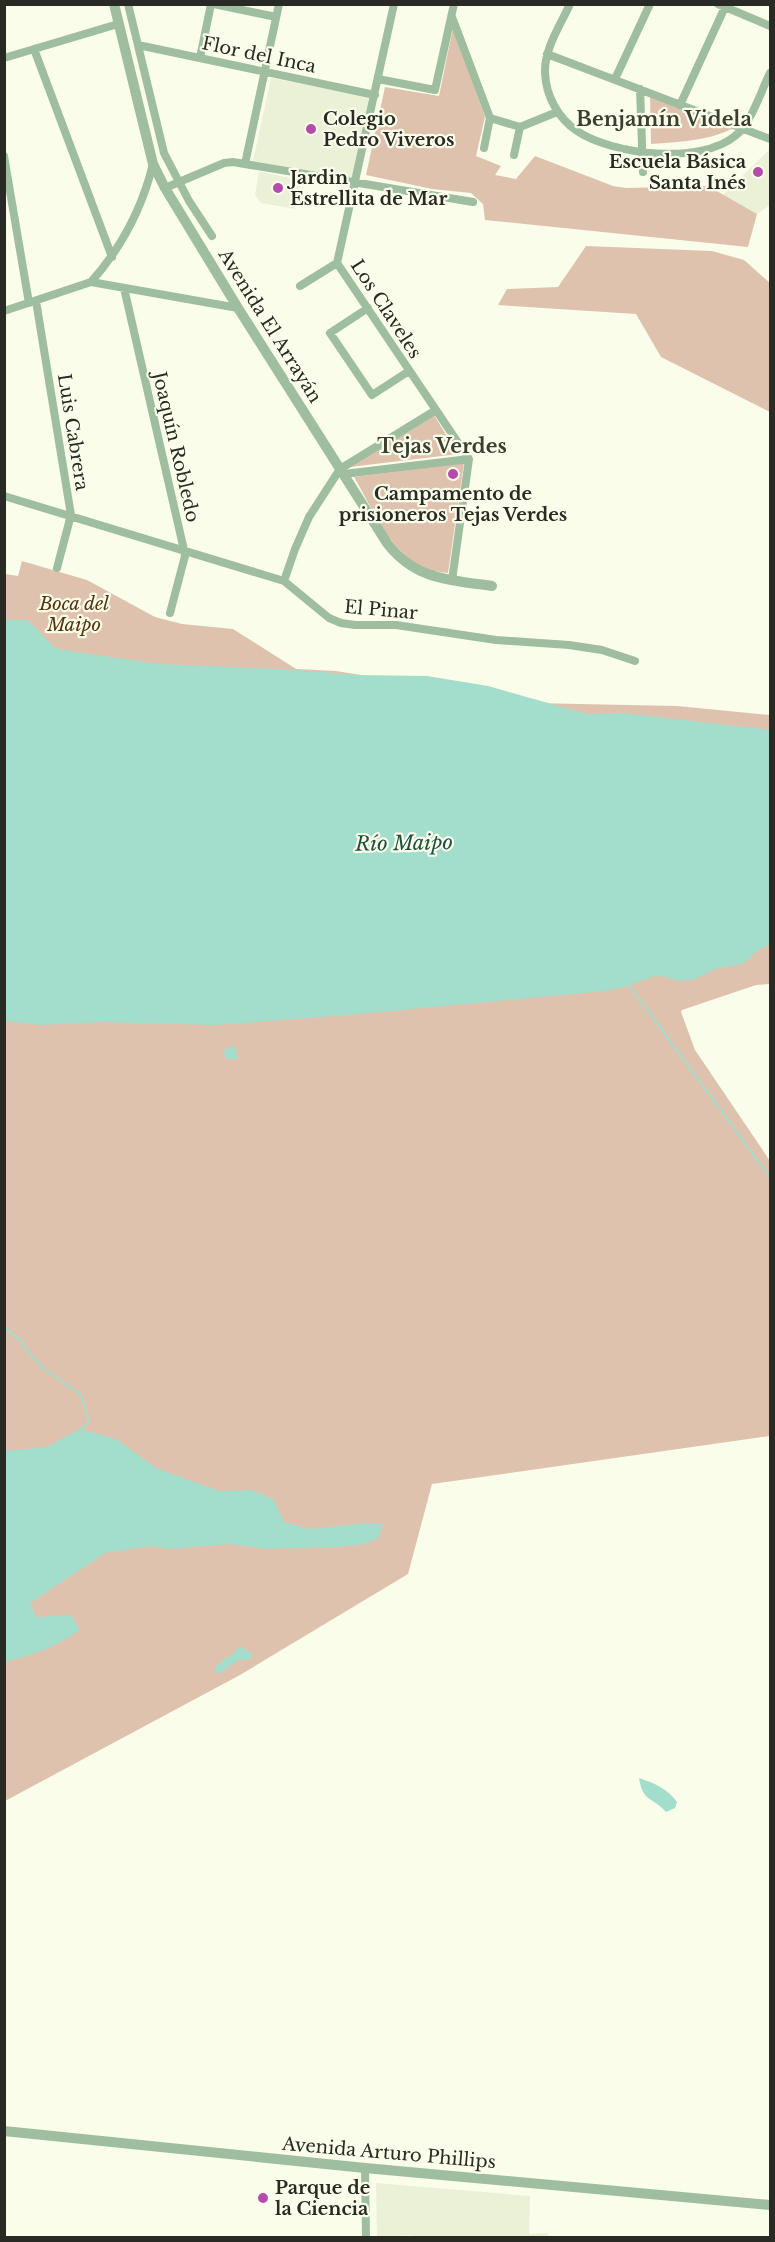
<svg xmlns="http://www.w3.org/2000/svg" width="775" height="2242" viewBox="0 0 775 2242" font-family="'Libre Baskerville',serif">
<rect width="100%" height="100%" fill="#f9fdea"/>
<path fill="#ebf1d6" d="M271,78L369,97L353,179L253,161Z
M770,149V205L757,214L723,195Z
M259,171L302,181L295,209L261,203L255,195Z
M376,2183L530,2196L529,2234L547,2233L549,2237L413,2238L412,2235L377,2237Z"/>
<path fill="#dfc2ad" d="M453,28L485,117L476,156L501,166L495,175L516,179L535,156L613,186L626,188L708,186L757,214L748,247L485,220L483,204L471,193L432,189L366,175L385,87L439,96Z
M650,95L732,129C706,141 679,142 651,144Z
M586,246L712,251L744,260L770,283V412L661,357L636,314L498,305L507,289L558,287Z
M434,415L458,454L350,467Z
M464,463L448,573C397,571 376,515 354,477Z
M22,561L87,580L155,617L182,624L233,629L296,669L336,671L531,703L677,706L770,715V984L756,985L682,1010L681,1012L695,1050L770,1161V1436L432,1484L408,1574L240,1675L5,1801V574L18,576Z"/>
<path fill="#a3decc" d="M5,620H28L55,648L69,651L161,664L298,670L356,675L427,676L488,686L587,714L622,713L770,730V944L757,951L743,964L718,968L693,980L679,981L667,977L655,976L621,988L604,991L348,1015L215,1025L100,1022L42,1025L5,1021Z
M236,1046L237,1060L225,1058L224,1050Z
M80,1429L116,1439L156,1468L219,1491L252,1490L273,1499L284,1522L309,1529L367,1523H383L379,1537L366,1544L338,1547L265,1549L229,1544L170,1549L150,1546L105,1553L30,1603L36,1617L71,1615L80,1630C53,1648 36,1654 5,1662V1451L47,1447Z
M239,1647H242L253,1655L249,1660C235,1658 230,1666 220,1674L214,1670C221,1658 233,1657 239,1647Z
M639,1778C654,1783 668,1789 677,1802L675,1808L666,1812C652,1796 643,1803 639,1778Z"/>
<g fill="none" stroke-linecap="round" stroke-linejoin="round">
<path stroke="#a3decc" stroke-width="2" d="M628,984L770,1177
M4,1327L21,1341L26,1350L43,1368L81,1395L89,1422L80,1429"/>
<path stroke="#9ebe9f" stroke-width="8" d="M128,4L164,153L189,201L212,236
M214,4L276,17
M394,4L337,263L469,459L452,580
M570,4C560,26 544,49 545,73C546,96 558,118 577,131C613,155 700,165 735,136C751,124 761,91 770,73
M718,4L770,26
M452,17L490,118L520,127
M138,45L375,95
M34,49L112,257
M547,54L770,139
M4,58L118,24
M200,58L211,4
M378,79L435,90L454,4
M615,79L650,4
M640,89L643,172
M680,105L725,7
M520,127L557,112
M484,148L490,118
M514,155L520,127
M4,156L29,303
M245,164L279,4
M165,188L224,163L233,162L473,202
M91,282C122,247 142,209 153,164
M300,286L337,263
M124,288L184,550L185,556L170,613
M36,301L71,515L57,568
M368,308L330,333L372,395L409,371
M4,311L91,282L238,308
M344,474L469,459
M4,496L284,581L329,618L341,623L355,625H396L496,640L569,645L602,650L635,661
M284,581L295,549L309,517L340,469L436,410
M365,2168L366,2238"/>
<path stroke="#9ebe9f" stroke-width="10" d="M114,4L153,164L165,188L238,308L387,543C415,580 450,580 492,586
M4,2131L365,2168L770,2205"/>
</g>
<g fill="#b74bab" stroke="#f9fdea" stroke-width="2">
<circle cx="311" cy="129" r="6"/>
<circle cx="758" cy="172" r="6"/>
<circle cx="278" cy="188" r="6"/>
<circle cx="453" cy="474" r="6"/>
<circle cx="263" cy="2198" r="6"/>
</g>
<g text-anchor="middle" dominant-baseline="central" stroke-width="4.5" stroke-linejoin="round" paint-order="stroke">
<g font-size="18" fill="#292a23" stroke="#f9fdea">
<text transform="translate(259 55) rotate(12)">Flor del Inca</text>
<text transform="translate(386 309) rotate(57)">Los Claveles</text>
<text transform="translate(270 326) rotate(58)">Avenida El Arrayán</text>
<text transform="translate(73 432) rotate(81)">Luis Cabrera</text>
<text transform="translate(176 447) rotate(77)">Joaquín Robledo</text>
<text transform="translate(381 610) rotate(5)">El Pinar</text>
<text transform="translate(389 2153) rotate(5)">Avenida Arturo Phillips</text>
</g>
<g font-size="18" font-weight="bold" fill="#292a23" stroke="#f9fdea" text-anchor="start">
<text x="323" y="119">Colegio<tspan x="323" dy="21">Pedro Viveros</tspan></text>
<text x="746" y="162" text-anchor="end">Escuela Básica<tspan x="746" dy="21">Santa Inés</tspan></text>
<text x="290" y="178">Jardin<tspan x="290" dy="21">Estrellita de Mar</tspan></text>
<text x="453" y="494" text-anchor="middle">Campamento de<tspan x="453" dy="21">prisioneros Tejas Verdes</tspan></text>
<text x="275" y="2188">Parque de<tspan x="275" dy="21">la Ciencia</tspan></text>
</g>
<g font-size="18" font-style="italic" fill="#58300a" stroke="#f9fdea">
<text x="74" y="604">Boca del<tspan x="74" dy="21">Maipo</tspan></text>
</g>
<g font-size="20" font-weight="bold" fill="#3b3e2f" stroke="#f9fdea">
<text x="664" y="119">Benjamín Videla</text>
<text x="442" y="446">Tejas Verdes</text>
</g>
<g font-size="20" font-style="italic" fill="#1e4f43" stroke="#f9fdea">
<text transform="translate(404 843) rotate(-1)">Río Maipo</text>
</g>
</g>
<rect width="775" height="2242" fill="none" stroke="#292a23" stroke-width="12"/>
</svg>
